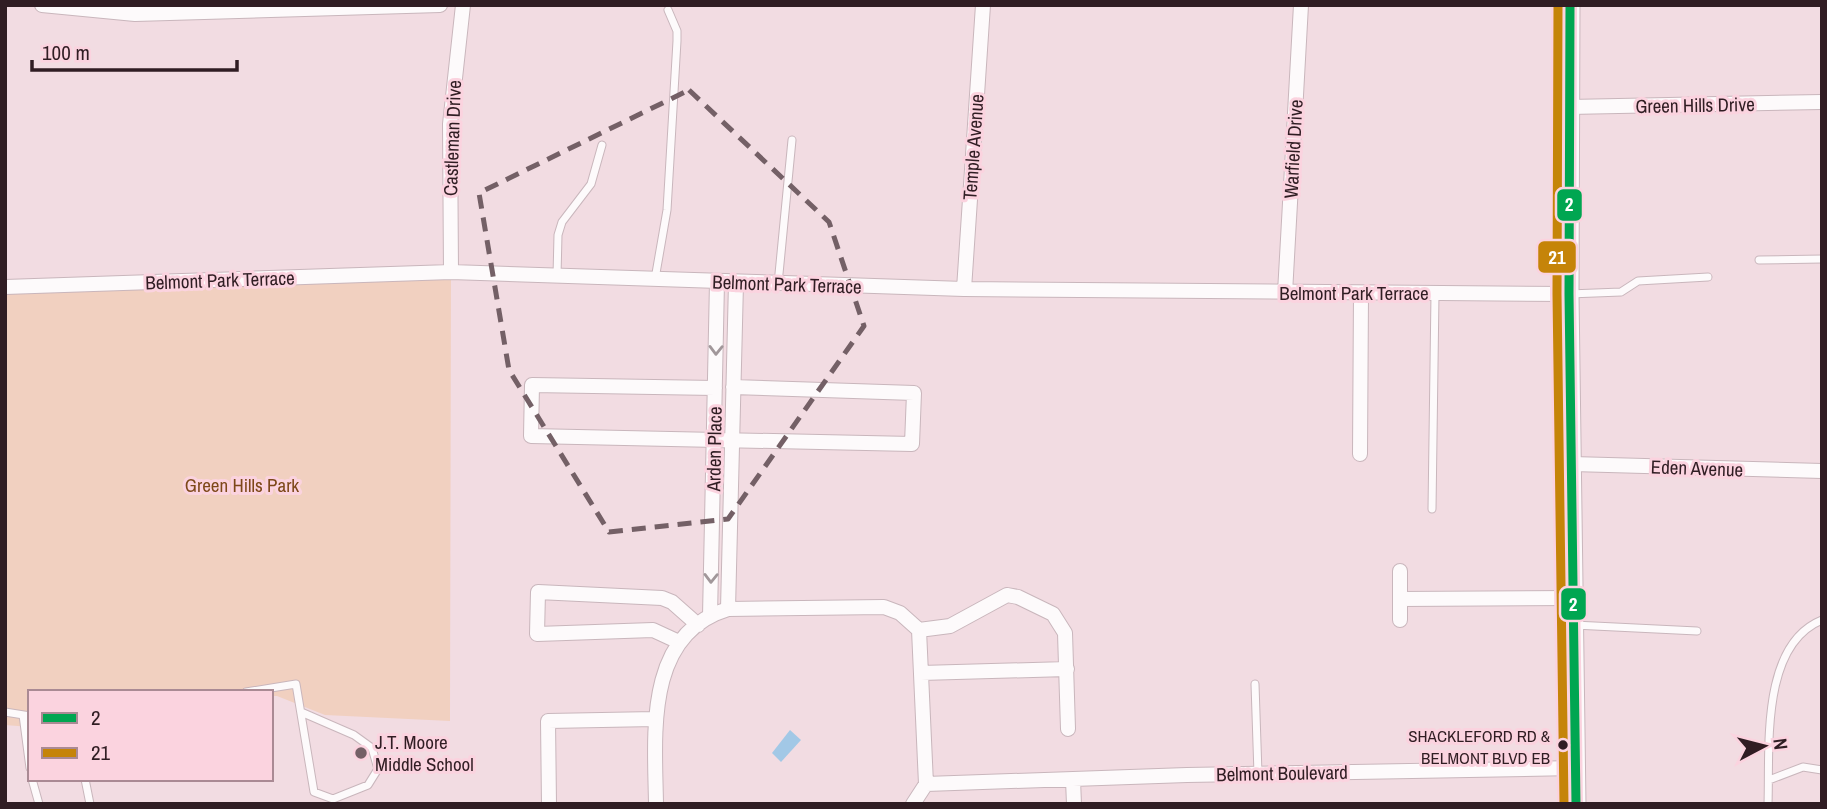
<svg xmlns="http://www.w3.org/2000/svg" width="1827" height="809" viewBox="0 0 1827 809" font-family="'Archivo Narrow',sans-serif">
<rect width="100%" height="100%" fill="#f2dce2"/>
<path fill="#f1d0c0" d="M451,272L450,721L325,715L277,696H271V692H30V727L5,725V287Z"/>
<path fill="#a2c8e6" d="M790,730L801,740L781,762L772,753Z"/>
<g fill="none" stroke-linecap="round" stroke-linejoin="round">
<g stroke="#c9b6bc" stroke-width="9">
<path id="lane" d="M1759,260L1822,259
M557,276L558,235L562,222L591,184L602,145
M655,279L667,210L677,41V31L668,10
M778,284L792,140
M1569,294L1621,292L1638,281L1708,277
M1432,509L1435,294
M1574,625L1697,631
M1255,684L1258,774
M246,692L296,684L314,792L333,799L368,785L378,769L372,748L354,735L301,712
M5,712L30,716
M23,715L30,768
M32,779L39,804
M85,779L90,804
M1769,780L1803,767L1822,770
M1768,804C1770,749 1760,645 1822,620"/>
</g>
<g stroke="#c9b6bc" stroke-width="16">
<path id="street" d="M42,5L135,14L440,5
M1569,107L1822,102
M451,272L450,124L463,5
M5,287L451,272L964,289L1569,294
M964,289L983,5
M1285,293L1301,5
M715,388L532,385L531,436L912,444L914,393L733,387
M1360,454L1361,294
M1572,464L1822,471
M1400,599L1574,598
M728,609L736,283
M710,616L717,282
M1400,620V571
M679,642L653,630L537,634L538,592L662,598L672,602L698,625
M921,673L1067,669
M1073,780L1074,804
M926,784L1187,775L1575,768
M549,804L548,721L655,719
M656,804C655,735 644,634 728,609L884,607L900,613L919,630L950,626L1007,595L1018,597L1053,614L1065,633L1068,729
M913,804L926,784L919,630"/>
</g>
<g stroke="#c9b6bc" stroke-width="21">
<path id="secondary" d="M1570,5L1569,294L1576,804"/>
</g>
<use href="#lane" stroke="#fdfafb" stroke-width="7"/>
<use href="#street" stroke="#fdfafb" stroke-width="14"/>
<use href="#secondary" stroke="#fdfafb" stroke-width="19"/>
<g stroke="#fbd3df" stroke-width="14">
<path id="bus-1" d="M1570,5L1569,294L1576,804"/>
</g>
<g stroke="#fbd3df" stroke-width="14">
<path id="bus-2" d="M1558,5L1557,294L1564,804"/>
</g>
<use href="#bus-1" stroke="#00a651" stroke-width="9"/>
<use href="#bus-2" stroke="#c58409" stroke-width="9"/>
</g>
<defs><path id="oneway-chevron" d="M-2-3.5L2.5 0L-2 3.5" fill="none" stroke-width="1.6" stroke-linecap="round" stroke-linejoin="round" transform="scale(1.75)"/></defs>
<g stroke="#a1979a">
<use href="#oneway-chevron" transform="translate(716 350) rotate(91)"/>
<use href="#oneway-chevron" transform="translate(711 578) rotate(91)"/>
</g>
<path fill="none" stroke="#746066" stroke-width="5" stroke-dasharray="14 9" stroke-linejoin="round" d="M689,90L829,222L864,326L728,519L609,532L509,370L479,193Z"/>
<circle fill="#301d23" stroke="#fbd3df" stroke-width="2.5" cx="1563" cy="745" r="6"/>
<circle fill="#746066" stroke="#fbd3df" stroke-width="2.5" cx="361" cy="753" r="7"/>
<g text-anchor="middle" dominant-baseline="central" stroke-width="6" stroke-linejoin="round" paint-order="stroke">
<g font-size="17" fill="#301d23" stroke="#fbd3df" text-anchor="end">
<text x="1550" y="735">SHACKLEFORD RD &amp;<tspan x="1550" dy="22">BELMONT BLVD EB</tspan></text>
</g>
<g font-size="19" fill="#301d23" stroke="#fbd3df">
<text transform="translate(1695 105) rotate(-1)">Green Hills Drive</text>
<text transform="translate(452 138) rotate(-88)">Castleman Drive</text>
<text transform="translate(973 147) rotate(-86)">Temple Avenue</text>
<text transform="translate(1293 149) rotate(-87)">Warfield Drive</text>
<text transform="translate(220 280) rotate(-2)">Belmont Park Terrace</text>
<text transform="translate(787 284) rotate(2)">Belmont Park Terrace</text>
<text x="1354" y="293">Belmont Park Terrace</text>
<text transform="translate(714 449) rotate(-89)">Arden Place</text>
<text transform="translate(1697 468) rotate(2)">Eden Avenue</text>
<text transform="translate(1282 773) rotate(-1)">Belmont Boulevard</text>
</g>
<g font-size="19" fill="#7d4819" stroke="#fbd3df">
<text x="242" y="485">Green Hills Park</text>
</g>
<g font-size="19" fill="#301d23" stroke="#fbd3df" text-anchor="start">
<text x="375" y="742">J.T. Moore<tspan x="375" dy="22">Middle School</tspan></text>
</g>
</g>
<g stroke="#fbd3df" stroke-width="2.5">
<rect x="1556" y="188" width="27" height="34" rx="7" fill="#00a651"/>
<rect x="1537" y="240" width="40" height="34" rx="7" fill="#c58409"/>
<rect x="1560" y="587" width="27" height="34" rx="7" fill="#00a651"/>
</g>
<g font-size="19" text-anchor="middle" font-weight="bold" fill="#fff">
<text x="1569" y="211">2</text>
<text x="1557" y="264">21</text>
<text x="1573" y="611">2</text>
</g>
<rect width="1827" height="809" fill="none" stroke="#301d23" stroke-width="14"/>
<rect x="28" y="690" width="245" height="91" fill="#fbd3df" stroke="#aa8a94" stroke-width="2"/>
<rect x="42" y="713" width="35" height="10" fill="#00a651" stroke="#aa8a94" stroke-width="2"/>
<text x="91" y="725" font-size="21" fill="#301d23">2</text>
<rect x="42" y="748" width="35" height="10" fill="#c58409" stroke="#aa8a94" stroke-width="2"/>
<text x="91" y="760" font-size="21" fill="#301d23">21</text>
<g transform="translate(1764 746) rotate(83)" stroke="#fbd3df" stroke-width="5" paint-order="stroke">
<path d="M0-5L12 26L0 18L-12 26Z" fill="#301d23"/>
<text y="-10" font-size="19" font-weight="bold" text-anchor="middle" fill="#301d23">N</text>
</g>
<path d="M32 60v10h205v-10" fill="none" stroke="#301d23" stroke-width="3.5"/>
<text x="42" y="60" font-size="21" fill="#301d23" stroke="#fbd3df" stroke-width="5" paint-order="stroke">100 m</text>
</svg>
